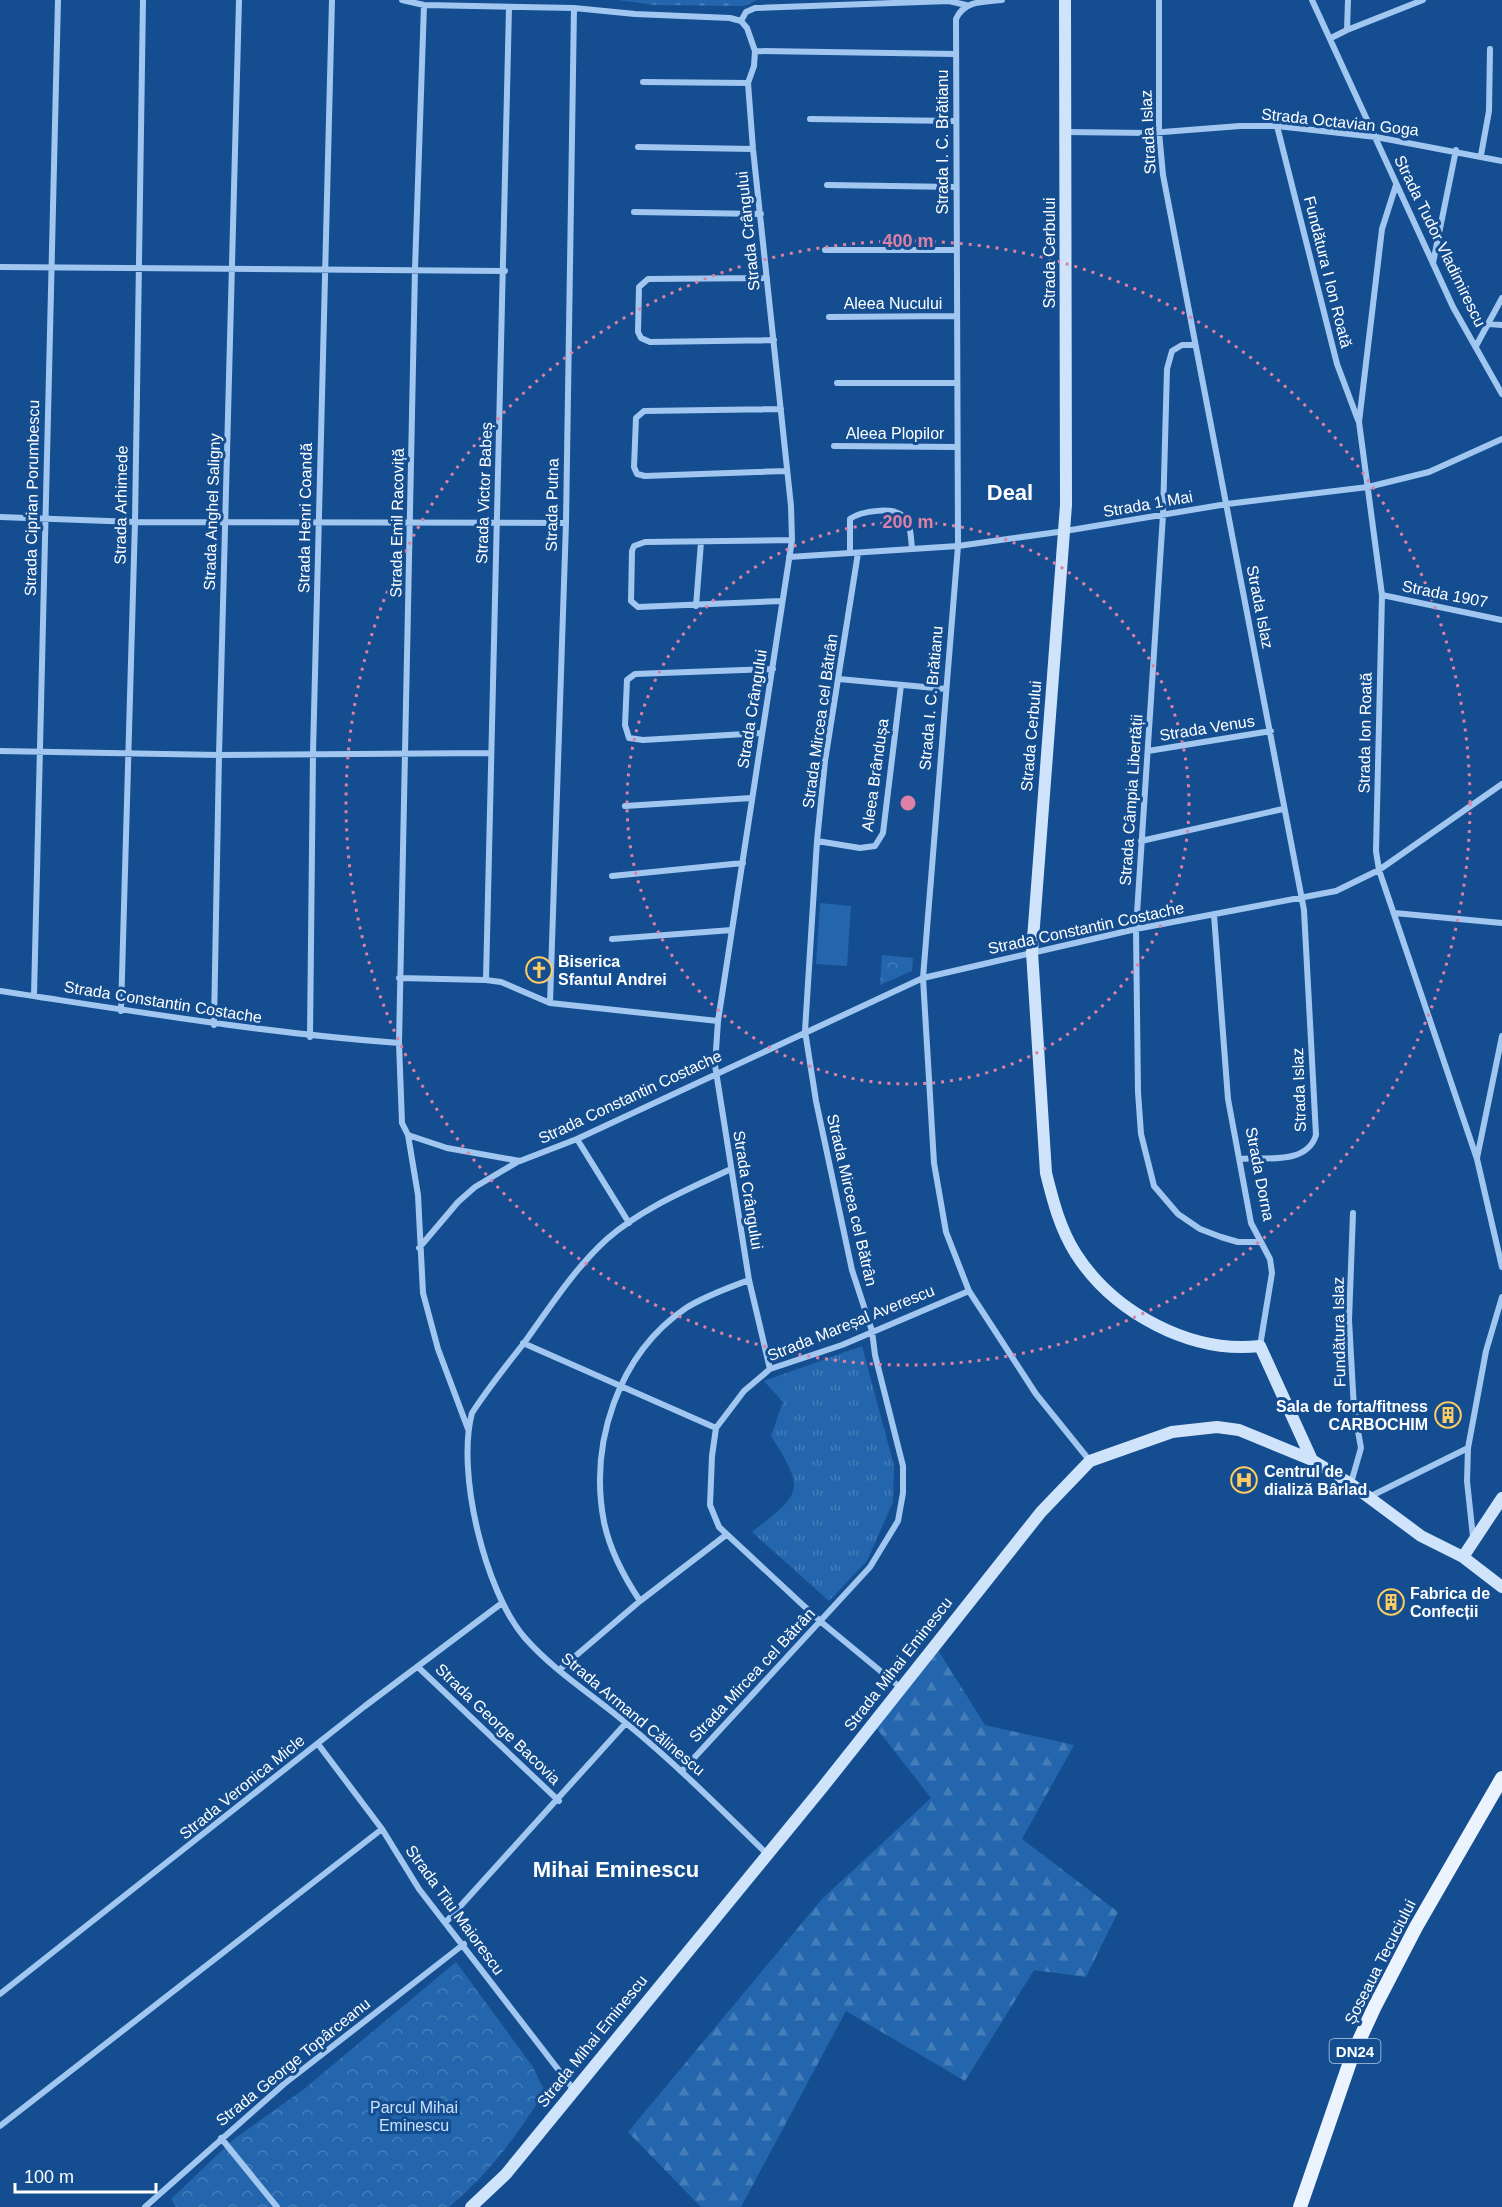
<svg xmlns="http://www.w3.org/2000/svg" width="1502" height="2207" viewBox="0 0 1502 2207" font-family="Helvetica,sans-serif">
<defs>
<pattern id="grass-tufts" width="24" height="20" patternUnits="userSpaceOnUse" patternTransform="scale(1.5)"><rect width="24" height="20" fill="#2466ad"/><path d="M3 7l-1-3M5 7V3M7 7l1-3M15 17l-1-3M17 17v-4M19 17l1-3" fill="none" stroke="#457db9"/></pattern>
<pattern id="forest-firs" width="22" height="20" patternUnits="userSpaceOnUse" patternTransform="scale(1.5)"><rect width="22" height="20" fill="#2466ad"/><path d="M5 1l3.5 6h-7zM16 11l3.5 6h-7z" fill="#457db9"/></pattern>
<pattern id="cemetery-stones" width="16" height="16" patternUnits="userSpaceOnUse" patternTransform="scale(1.5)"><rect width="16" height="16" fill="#2466ad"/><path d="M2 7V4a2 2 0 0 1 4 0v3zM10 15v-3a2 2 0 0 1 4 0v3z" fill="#457db9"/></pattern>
<pattern id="park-crowns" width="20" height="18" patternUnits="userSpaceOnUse" patternTransform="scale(1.5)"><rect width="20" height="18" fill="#2466ad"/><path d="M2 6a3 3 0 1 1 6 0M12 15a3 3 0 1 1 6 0" fill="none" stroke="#457db9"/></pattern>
</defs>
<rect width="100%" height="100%" fill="#144e90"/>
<path fill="url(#grass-tufts)" d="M862,1346L894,1466L893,1502L867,1561L829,1601L752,1532C802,1493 806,1491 771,1436L783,1402L764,1381Z"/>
<path fill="url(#forest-firs)" d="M938,1650L985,1725L1074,1745L1022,1839L1118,1912L1086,1977L1034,1970L965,2081L846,2011L741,2207H701L628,2132L822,1899L931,1798L874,1725Z"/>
<path fill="url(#cemetery-stones)" d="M618,0H757L744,6L655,5Z"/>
<path fill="url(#park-crowns)" d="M882,955L913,958L912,971L880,985Z
M456,1962L533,2067L545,2092C515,2137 491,2172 449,2207H176L171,2199L234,2139L304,2089Z"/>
<path fill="#2466ad" d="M820,903L851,906L847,966L816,964Z"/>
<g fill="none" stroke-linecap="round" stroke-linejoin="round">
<path stroke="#a1c7f1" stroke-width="6" d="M402,0L424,5L574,8L635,14L730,18L741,21L747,28L755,51L754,66L748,83L753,149L791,506L792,540L718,1021L715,1065L749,1280L770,1369
M1002,0C984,2 964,0 956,19L958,546L923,978L934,1163L946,1232L969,1291L1036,1394L1090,1461
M1159,0V132L1163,175L1304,910L1316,1135C1307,1165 1266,1157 1241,1159
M1312,0L1453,307L1502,394
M741,21L746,12L755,8L949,1L966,5
M1347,30L1423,0
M1331,38L1347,30L1348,0
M755,51L955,54
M643,82L748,83
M810,119L955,121
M1277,126L1337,364L1358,420
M1065,132L1150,133L1240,126H1277L1376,137L1502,161
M638,147L753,149
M1481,155L1489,111L1490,49
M827,185L955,187
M1396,185L1382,229L1359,422L1382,595L1376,851L1379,870L1477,1159L1502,1267
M634,212L761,214
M825,250H956
M1433,263L1456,150
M0,267L505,271
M767,278L648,279L639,287L638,332L641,338L650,342L774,340
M829,317L956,316
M1489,324L1502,325
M1195,345H1182L1172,351L1167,369L1163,515L1136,929L1138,1092L1141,1134L1154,1186L1178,1214L1200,1229L1221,1237L1238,1242H1260
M1476,346L1502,298
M837,383H957
M781,409L644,411L636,418L634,467L637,474L645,476L786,471
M834,446L956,447
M0,517L135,522L566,523
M850,553V519C861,511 894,506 904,517C911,524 911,539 912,549
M789,557L958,546L1065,531L1227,504L1368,487L1429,472L1502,439
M1382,595L1502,620
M782,601L638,607L631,601L632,551L634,546L645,542L792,540
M696,606L701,542
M839,679L946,689
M762,733L643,740L629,738L625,725L627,680L635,674L773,669
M0,751L219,755L490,753
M1148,751L1271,731
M625,806L751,798
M817,841L860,848L875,846L883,833L901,685
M1141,841L1283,809
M612,876L743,863
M1394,913L1502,923
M1214,915L1228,1099L1251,1223L1270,1259L1272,1273L1260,1346
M612,939L732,930
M399,978L486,980L501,982L550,1003L718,1021
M486,980L509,7
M0,991C133,1011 264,1033 399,1043L402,1123L408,1135L447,1148L520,1161L577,1139L923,978L1136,929L1336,891L1379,870L1502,784
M34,996L58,0
M550,1003L566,523L574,8
M121,1011L135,522L143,0
M214,1025L219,755L239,0
M310,1037L313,753L332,0
M399,1043L415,269L424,5
M408,1135L418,1195L423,1293L438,1349L468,1429
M577,1139L629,1223
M1477,1158L1502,1036
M731,1169C689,1189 642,1208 607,1239C574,1269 550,1307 524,1343C506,1366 488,1388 472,1413C456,1472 485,1592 525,1638C554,1671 593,1695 626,1723C676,1764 721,1809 767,1854
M419,1248L458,1202L475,1187L519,1161
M523,1343L716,1428
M1351,1483L1361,1448L1354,1409L1349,1320L1353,1213
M1369,1497L1468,1448
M726,1535L640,1601C624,1577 610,1551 604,1522C589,1444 618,1354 686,1308C705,1296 728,1288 749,1280
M1473,1537L1467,1481L1468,1448L1486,1351L1502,1297
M418,1667L559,1801
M559,1670L640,1601
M901,1688L820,1621L719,1527L710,1505L712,1456L716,1428L744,1391L770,1369L842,1345L969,1291
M318,1744L382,1829L419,1889L574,2090
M682,1771L870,1567L898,1521L903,1493V1466L875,1355L872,1331L852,1270L816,1101L805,1031L817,841L825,761L858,553
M446,1922L626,1723
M0,1994L365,1706L502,1603
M0,2126L382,1829
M221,2138L277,2207
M145,2207L284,2084L464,1944"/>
<path stroke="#cfe4fb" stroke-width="12" d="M1065,0L1066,505L1032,952L1046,1173C1053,1201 1060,1229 1076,1254C1114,1313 1191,1354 1260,1346L1312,1460
M1463,1557L1502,1498
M471,2207L506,2174L822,1788L1041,1512L1090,1461L1172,1432L1217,1427L1239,1430L1312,1460L1351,1484L1421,1536L1463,1557L1502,1587"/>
<path stroke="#ebf3ff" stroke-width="14" d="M1300,2207L1352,2056L1374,2008L1416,1927L1502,1778"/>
</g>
<g fill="none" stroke="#dd80a5" stroke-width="3" stroke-dasharray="3 6">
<circle cx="908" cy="803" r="281"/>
<circle cx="908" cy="803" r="562"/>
</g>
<defs>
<g id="church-ring" transform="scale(1.35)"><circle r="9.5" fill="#144e90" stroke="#ffcc61" stroke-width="1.5"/><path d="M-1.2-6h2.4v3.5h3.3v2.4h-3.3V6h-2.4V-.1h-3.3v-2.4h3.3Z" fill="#ffcc61"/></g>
<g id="building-ring" transform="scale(1.35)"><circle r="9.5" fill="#144e90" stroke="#ffcc61" stroke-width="1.5"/><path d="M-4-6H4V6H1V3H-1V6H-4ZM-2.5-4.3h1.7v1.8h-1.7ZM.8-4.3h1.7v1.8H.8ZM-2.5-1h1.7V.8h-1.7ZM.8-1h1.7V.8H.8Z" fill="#ffcc61"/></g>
<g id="hospital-ring" transform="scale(1.35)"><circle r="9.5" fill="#144e90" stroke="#ffcc61" stroke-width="1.5"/><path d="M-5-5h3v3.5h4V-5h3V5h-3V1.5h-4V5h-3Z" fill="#ffcc61"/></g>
</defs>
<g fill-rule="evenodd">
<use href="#church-ring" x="539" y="970"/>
<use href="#building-ring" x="1448" y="1415"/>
<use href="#hospital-ring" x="1244" y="1480"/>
<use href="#building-ring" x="1391" y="1602"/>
</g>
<g text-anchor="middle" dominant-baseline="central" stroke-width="6" stroke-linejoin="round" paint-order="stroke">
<rect fill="#144e90" stroke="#b8cade" stroke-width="1.5" x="1329.5" y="2039" width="51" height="24" rx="4.5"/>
<g font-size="15" font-weight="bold" fill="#fff">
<text x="1355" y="2051">DN24</text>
</g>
<g font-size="16" fill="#fff" stroke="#144e90">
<text transform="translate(1340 122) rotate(6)">Strada Octavian Goga</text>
<text transform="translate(1148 132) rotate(-93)">Strada Islaz</text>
<text transform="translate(942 142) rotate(-90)">Strada I. C. Brătianu</text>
<text transform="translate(748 231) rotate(-96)">Strada Crângului</text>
<text transform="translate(1440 241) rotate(64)">Strada Tudor Vladimirescu</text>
<text transform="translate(1049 253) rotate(-90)">Strada Cerbului</text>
<text transform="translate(1328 272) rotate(76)">Fundătura I Ion Roată</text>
<text x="893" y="303">Aleea Nucului</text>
<text x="895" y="433">Aleea Plopilor</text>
<text transform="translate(484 493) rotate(-88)">Strada Victor Babeș</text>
<text transform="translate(32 498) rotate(-89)">Strada Ciprian Porumbescu</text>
<text transform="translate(1148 504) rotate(-10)">Strada 1 Mai</text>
<text transform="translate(121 505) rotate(-89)">Strada Arhimede</text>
<text transform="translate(552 505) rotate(-89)">Strada Putna</text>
<text transform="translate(212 512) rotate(-88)">Strada Anghel Saligny</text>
<text transform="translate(305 518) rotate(-89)">Strada Henri Coandă</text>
<text transform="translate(397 523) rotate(-89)">Strada Emil Racoviță</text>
<text transform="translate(1445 594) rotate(11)">Strada 1907</text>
<text transform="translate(1260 607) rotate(79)">Strada Islaz</text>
<text transform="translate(931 698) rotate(-85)">Strada I. C. Brătianu</text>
<text transform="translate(752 709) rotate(-81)">Strada Crângului</text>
<text transform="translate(820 721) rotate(-82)">Strada Mircea cel Bătrân</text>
<text transform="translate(1207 728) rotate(-9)">Strada Venus</text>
<text transform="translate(1365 733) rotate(-89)">Strada Ion Roată</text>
<text transform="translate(1031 736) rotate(-85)">Strada Cerbului</text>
<text transform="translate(875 775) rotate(-82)">Aleea Brândușa</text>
<text transform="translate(1131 800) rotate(-86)">Strada Câmpia Libertății</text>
<text transform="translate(1086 928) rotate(-12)">Strada Constantin Costache</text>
<text transform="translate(163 1002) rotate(9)">Strada Constantin Costache</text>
<text transform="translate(1299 1090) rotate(-92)">Strada Islaz</text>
<text transform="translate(630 1097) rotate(-25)">Strada Constantin Costache</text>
<text transform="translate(1260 1174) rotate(79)">Strada Dorna</text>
<text transform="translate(748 1190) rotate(81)">Strada Crângului</text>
<text transform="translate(852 1200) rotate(77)">Strada Mircea cel Bătrân</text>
<text transform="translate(851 1323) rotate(-22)">Strada Mareșal Averescu</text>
<text transform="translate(1339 1332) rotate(-91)">Fundătura Islaz</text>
<text transform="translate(898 1664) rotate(-52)">Strada Mihai Eminescu</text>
<text transform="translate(752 1675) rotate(-47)">Strada Mircea cel Bătrân</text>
<text transform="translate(633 1714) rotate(40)">Strada Armand Călinescu</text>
<text transform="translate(498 1724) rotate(44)">Strada George Bacovia</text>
<text transform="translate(242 1787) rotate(-39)">Strada Veronica Micle</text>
<text transform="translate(455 1910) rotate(54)">Strada Titu Maiorescu</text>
<text transform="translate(1380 1962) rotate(-63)">Șoseaua Tecuciului</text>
<text transform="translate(592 2041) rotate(-51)">Strada Mihai Eminescu</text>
<text transform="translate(293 2062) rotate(-39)">Strada George Topârceanu</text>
</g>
<g font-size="16" font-weight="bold" fill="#fff" stroke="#144e90" text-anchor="start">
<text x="558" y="961">Biserica<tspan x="558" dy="18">Sfantul Andrei</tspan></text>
<text x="1428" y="1406" text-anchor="end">Sala de forta/fitness<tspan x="1428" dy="18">CARBOCHIM</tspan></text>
<text x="1264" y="1471">Centrul de<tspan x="1264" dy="18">dializă Bârlad</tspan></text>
<text x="1410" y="1593">Fabrica de<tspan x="1410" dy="18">Confecții</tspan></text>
</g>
<g font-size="16" fill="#c8e1fc" stroke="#144e90">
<text x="414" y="2107">Parcul Mihai<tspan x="414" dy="18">Eminescu</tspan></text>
</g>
<g font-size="22" font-weight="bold" fill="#fff" stroke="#144e90">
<text x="1010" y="492">Deal</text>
<text x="616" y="1869">Mihai Eminescu</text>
</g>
</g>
<circle cx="908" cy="803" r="9" fill="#dd80a5" stroke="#144e90" stroke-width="3"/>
<g font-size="18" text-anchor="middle" font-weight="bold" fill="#dd80a5" stroke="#144e90" stroke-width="6" stroke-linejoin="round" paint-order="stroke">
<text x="908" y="247">400 m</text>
<text x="908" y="528">200 m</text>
</g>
<path d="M15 2183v9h141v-9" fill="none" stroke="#ffffff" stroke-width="3"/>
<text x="24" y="2183" font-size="18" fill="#ffffff" stroke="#144e90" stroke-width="4.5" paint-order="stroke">100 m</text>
</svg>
